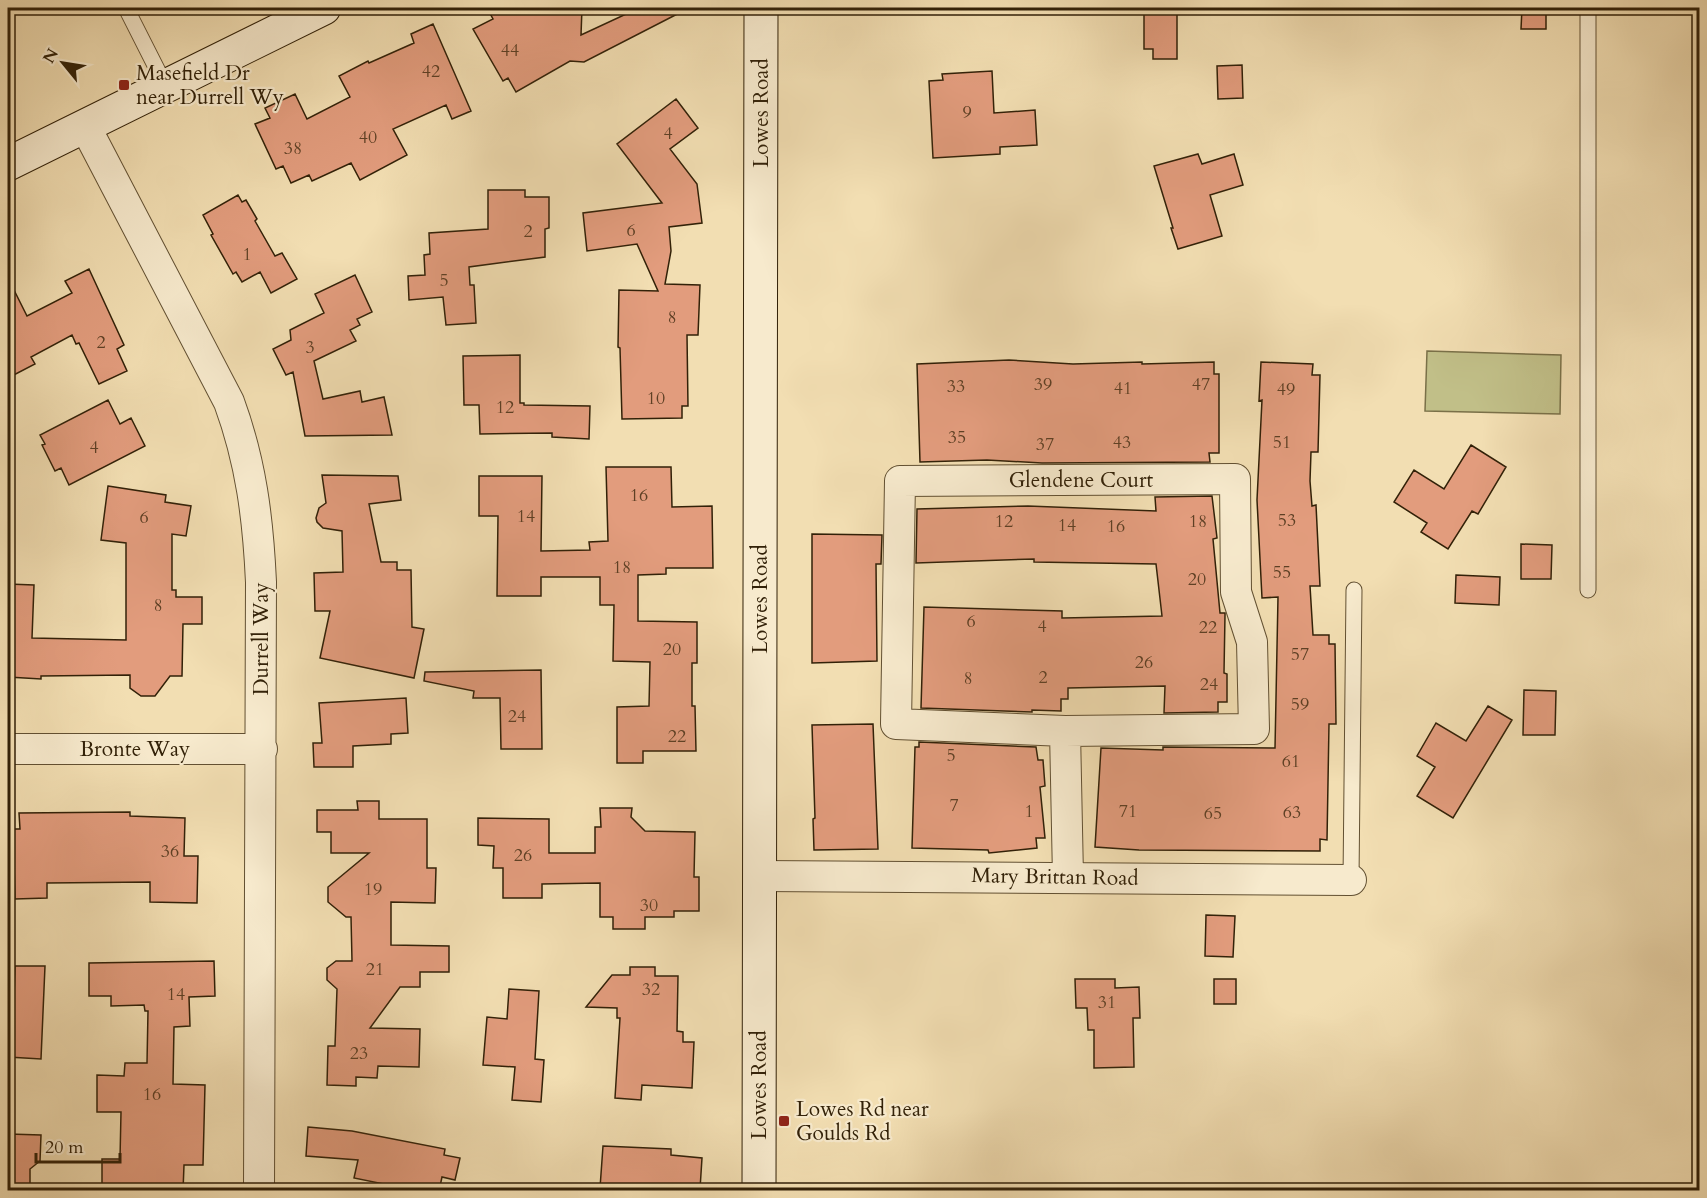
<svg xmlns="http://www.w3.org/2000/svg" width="1707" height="1198" viewBox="0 0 1707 1198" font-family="Cardo,serif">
<rect width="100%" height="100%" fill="#f2deb2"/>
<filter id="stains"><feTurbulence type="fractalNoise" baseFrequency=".00333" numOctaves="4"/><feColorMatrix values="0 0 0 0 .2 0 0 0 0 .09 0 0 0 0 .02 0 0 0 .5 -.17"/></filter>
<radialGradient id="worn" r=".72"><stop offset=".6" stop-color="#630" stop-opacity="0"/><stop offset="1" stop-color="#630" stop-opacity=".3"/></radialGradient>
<path fill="#c1bf88" stroke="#7a7048" stroke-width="1.5" d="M1427,351L1561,355L1560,414L1425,411Z"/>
<path fill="#e29c7d" stroke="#322108" stroke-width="1.5" d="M487,8H582L581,35L639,8H689L584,62L570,61L516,92L508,78L503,81L473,29L493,19Z
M1144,8H1177V59H1153V49H1144Z
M1522,8H1546V29H1521Z
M433,24L471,111L452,119L446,105L393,129L407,155L360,180L351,163L312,181L309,175L291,183L283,166L276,169L255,124L270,118L265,108L295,94L307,119L350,97L339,76L368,61L369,63L414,43L411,34Z
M1242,65L1243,98L1218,99L1217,66Z
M992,71L994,113L1035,110L1037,145L1000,147V154L933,158L929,81L943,80L942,74Z
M676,99L698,128L670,149L697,184L702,223L669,227L671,251L665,284L700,285L698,335H687L688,406H682V418L622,419L620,348L618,347L619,290L658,291L637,244L587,251L583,213L662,203L617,144Z
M1198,154L1202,164L1234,154L1243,185L1210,195L1222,236L1178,249L1171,228H1173L1154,166Z
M488,190H525V197H549V228L545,229V257L469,267L470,285H474L476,323L446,325L443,297L409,300L408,276L425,275L424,255L430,254L429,233L488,229Z
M238,195L242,202L246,200L257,219L255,221L275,256L282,253L297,279L271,293L260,272L242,282L236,272L233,274L211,235L213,234L203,215Z
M89,269L124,345L117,349L127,371L99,384L79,343L76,344L72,335L31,357L35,364L8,378V278L27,316L72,293L65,281Z
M355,275L372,312L357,319L360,325L350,330L356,341L314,361L323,399L360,391L362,402L384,397L392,435L305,436L293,372L286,375L273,349L291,340L290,330L324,313L315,294Z
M520,355V403H524V405L590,406L589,439L552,437V433L480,434L479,405H464L463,356Z
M1009,360L1073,364L1142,362V364L1214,362V374H1219V453H1209L1210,462L1042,463L987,460L920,462L917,364Z
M1261,362L1313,364L1312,375H1320L1318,452H1311L1310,481L1312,506L1316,505L1320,586H1310L1313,635H1329V644H1335L1336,724H1329L1327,840L1320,839V851L1139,850L1095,847L1101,748L1163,750V747L1275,748L1278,597L1262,598L1257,500L1262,400L1259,401Z
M108,400L120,424L131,418L145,446L69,485L61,468L55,471L42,445L45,444L40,435Z
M1471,445L1506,467L1478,514L1472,511L1448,549L1421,532L1427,523L1394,502L1414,470L1444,489Z
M606,467H671L672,507L712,506L713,568H666V574L638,575V621L697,622V663H692V706H695L696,751H643V763H617V707L649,706L650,662L613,661L614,605H600V577H541V596H497L498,516H479V476H542L541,551L590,550L589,542L608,541Z
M322,475L398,476L401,500L369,504L381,562H397V570H411L412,627L424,629L414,678L320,658L330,611H315L314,573L343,572L342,531L323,528L317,522L316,518L319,508L326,503Z
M108,486L166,495L165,502L191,506L186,536L172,534V590H176V597H202V624H183L182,676H170L155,696H141L130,688V675L41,676V679L8,677V584L34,585L32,638L126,640V543L101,540Z
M1212,496L1217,538L1213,539L1220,613H1225V615L1224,673L1227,674V702H1218V712L1164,713L1165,686L1068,688V699H1061V711L1032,710V712L921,708L924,607L1062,611V618L1162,616L1156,564L1034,562V559L916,563L917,509L1028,506L1156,511L1155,497Z
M812,534L882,535L881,564H876L877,661L812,663Z
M1521,544L1552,545L1551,579H1521Z
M1456,575L1500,577L1499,605L1455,603Z
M541,670L542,749H501L500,698H473L474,691L424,681L425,672Z
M1524,690L1556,691L1555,735H1523Z
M406,698L408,733L391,734V744L353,746V767H314L313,743H322L319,703Z
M1488,706L1512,720L1453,818L1417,796L1435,767L1417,756L1436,723L1466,741Z
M873,724L878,849L814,850L813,819L815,818L812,725Z
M919,742L1036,747L1038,760H1043L1045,786L1040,787L1045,838H1036L1037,848L989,853L988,850L912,848L915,747H919Z
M357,801H379V819H427V868H436L435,903L391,902V945L449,946V972H420V987H400L370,1028L420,1029L419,1067L378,1066L377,1078L356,1077V1086L327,1085L328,1046H335L337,989L327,980V968L336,961H352L351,917H346L328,902V887L369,853H331V832H317V810H358Z
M600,808H632L631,817L645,831L695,832L694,877H699V911H674V917H645V929H613V917H600V883L542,884V898H503V868H493L494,846L478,845V818L549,819V853H595V827H601Z
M130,812V816L185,818L184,856H198L197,903L150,902V882L47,883V898L15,899L13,829H20L19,813Z
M1206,915L1235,916L1233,957L1205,956Z
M214,961L215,996L189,997L190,1026L174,1027L173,1084L205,1085L203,1165H184L183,1191L102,1189V1159H120L121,1112H97V1075L124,1076L125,1063H147L148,1011H145L144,1005L111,1006V996H89V963Z
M15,966H45L41,1059L8,1057V996H14Z
M630,967H655V976H678L677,1031L683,1032V1042H694L692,1088L642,1085L641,1100L615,1098L620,1018H617V1008L586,1007L612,975H630Z
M1075,979H1115V988L1139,987L1140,1018H1133L1134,1067L1094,1068V1030H1088L1087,1008H1076Z
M1214,979H1236V1004H1214Z
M509,989L539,991L535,1059L544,1060L541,1102L512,1100L515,1067L483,1065L487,1017L507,1019Z
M308,1127L352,1131L445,1149L444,1155L460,1158L455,1180L442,1177L439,1191H418L354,1178L358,1160L306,1156Z
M8,1134L41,1135L40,1161L30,1169V1191H8Z
M603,1146L671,1149V1155L702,1158L700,1189L663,1187V1191H646L600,1188Z"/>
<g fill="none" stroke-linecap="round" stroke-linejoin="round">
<g stroke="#625032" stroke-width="17">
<path id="lane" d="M126,8L166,87
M1588,590V8
M1351,880L1354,590"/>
</g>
<g stroke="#625032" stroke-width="32">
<path id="street" d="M85,126L229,402C251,462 258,518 261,582L259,1190
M1065,731L1254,729L1252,642L1236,592L1235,479L900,481L896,724L1065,731L1068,877
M8,749H262
M759,876L1351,880"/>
</g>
<g stroke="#322108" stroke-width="35">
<path id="secondary" d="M8,164L324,8
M759,1190L761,8"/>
</g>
<use href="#lane" stroke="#f7eacd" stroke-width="15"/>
<use href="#street" stroke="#f7eacd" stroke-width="30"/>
<use href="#secondary" stroke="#f7eacd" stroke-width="33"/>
</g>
<g fill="#8f2418" stroke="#f7eacd" stroke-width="2">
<rect x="118" y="79" width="12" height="12" rx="3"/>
<rect x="778" y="1115" width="12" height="12" rx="3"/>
</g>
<g text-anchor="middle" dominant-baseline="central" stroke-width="4.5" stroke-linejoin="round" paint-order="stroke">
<g font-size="18" fill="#5e4025">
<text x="510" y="50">44</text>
<text x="431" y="71">42</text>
<text x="967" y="112">9</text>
<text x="668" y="133">4</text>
<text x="368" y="137">40</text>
<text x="293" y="148">38</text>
<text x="631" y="230">6</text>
<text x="528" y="231">2</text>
<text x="247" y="254">1</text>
<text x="444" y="280">5</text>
<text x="672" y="317">8</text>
<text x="101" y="342">2</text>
<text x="310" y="347">3</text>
<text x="1043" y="384">39</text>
<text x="1201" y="384">47</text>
<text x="956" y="386">33</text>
<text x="1123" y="388">41</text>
<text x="1286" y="389">49</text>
<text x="656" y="398">10</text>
<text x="505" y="407">12</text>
<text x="957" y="437">35</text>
<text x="1122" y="442">43</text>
<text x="1282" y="442">51</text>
<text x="1045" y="444">37</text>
<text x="94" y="447">4</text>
<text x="639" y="495">16</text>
<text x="526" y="516">14</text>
<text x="144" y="517">6</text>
<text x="1287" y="520">53</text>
<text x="1004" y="521">12</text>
<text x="1198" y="521">18</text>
<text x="1067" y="525">14</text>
<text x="1116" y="526">16</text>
<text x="622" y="567">18</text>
<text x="1282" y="572">55</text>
<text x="1197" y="579">20</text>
<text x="158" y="605">8</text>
<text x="971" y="621">6</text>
<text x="1042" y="626">4</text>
<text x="1208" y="627">22</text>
<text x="672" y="649">20</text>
<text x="1300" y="654">57</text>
<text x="1144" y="662">26</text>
<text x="1043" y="677">2</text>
<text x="968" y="678">8</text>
<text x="1209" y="684">24</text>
<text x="1300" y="704">59</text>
<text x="517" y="716">24</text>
<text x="677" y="736">22</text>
<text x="951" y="755">5</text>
<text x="1291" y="761">61</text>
<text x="954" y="805">7</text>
<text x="1029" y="811">1</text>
<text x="1128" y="811">71</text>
<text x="1292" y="812">63</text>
<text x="1213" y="813">65</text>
<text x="170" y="851">36</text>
<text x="523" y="855">26</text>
<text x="373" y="889">19</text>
<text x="649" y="905">30</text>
<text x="375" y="969">21</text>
<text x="651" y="989">32</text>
<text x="176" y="994">14</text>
<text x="1107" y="1002">31</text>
<text x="359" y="1053">23</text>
<text x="152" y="1094">16</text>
</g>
<g font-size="21" fill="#322108" stroke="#f7eacd" text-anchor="start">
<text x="136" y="73">Masefield Dr<tspan x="136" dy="24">near Durrell Wy</tspan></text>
<text x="796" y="1109">Lowes Rd near<tspan x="796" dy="24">Goulds Rd</tspan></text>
</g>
<g font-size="21" fill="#322108" stroke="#f7eacd">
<text transform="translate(761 113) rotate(-90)">Lowes Road</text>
<text x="1081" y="480">Glendene Court</text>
<text transform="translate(760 599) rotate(-90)">Lowes Road</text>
<text transform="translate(261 639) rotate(-90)">Durrell Way</text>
<text x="135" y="749">Bronte Way</text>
<text transform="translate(1055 877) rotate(1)">Mary Brittan Road</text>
<text transform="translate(759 1085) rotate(-90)">Lowes Road</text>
</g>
</g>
<rect width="1707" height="1198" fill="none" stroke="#f2deb2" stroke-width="30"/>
<rect x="9" y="9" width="1689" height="1180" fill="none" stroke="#322108" stroke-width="3"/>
<rect x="15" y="15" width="1677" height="1168" fill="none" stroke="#322108" stroke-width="1.5"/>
<g transform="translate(63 63) rotate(300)" stroke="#f7eacd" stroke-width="4.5" paint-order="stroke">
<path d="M0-4.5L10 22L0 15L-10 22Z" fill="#322108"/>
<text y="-9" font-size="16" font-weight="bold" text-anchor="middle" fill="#322108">N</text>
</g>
<path d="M36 1153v9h84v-9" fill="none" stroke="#322108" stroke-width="3"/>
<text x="45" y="1153" font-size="18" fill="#322108" stroke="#f7eacd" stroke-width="4.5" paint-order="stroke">20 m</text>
<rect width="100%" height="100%" filter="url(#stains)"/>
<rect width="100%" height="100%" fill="url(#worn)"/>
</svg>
